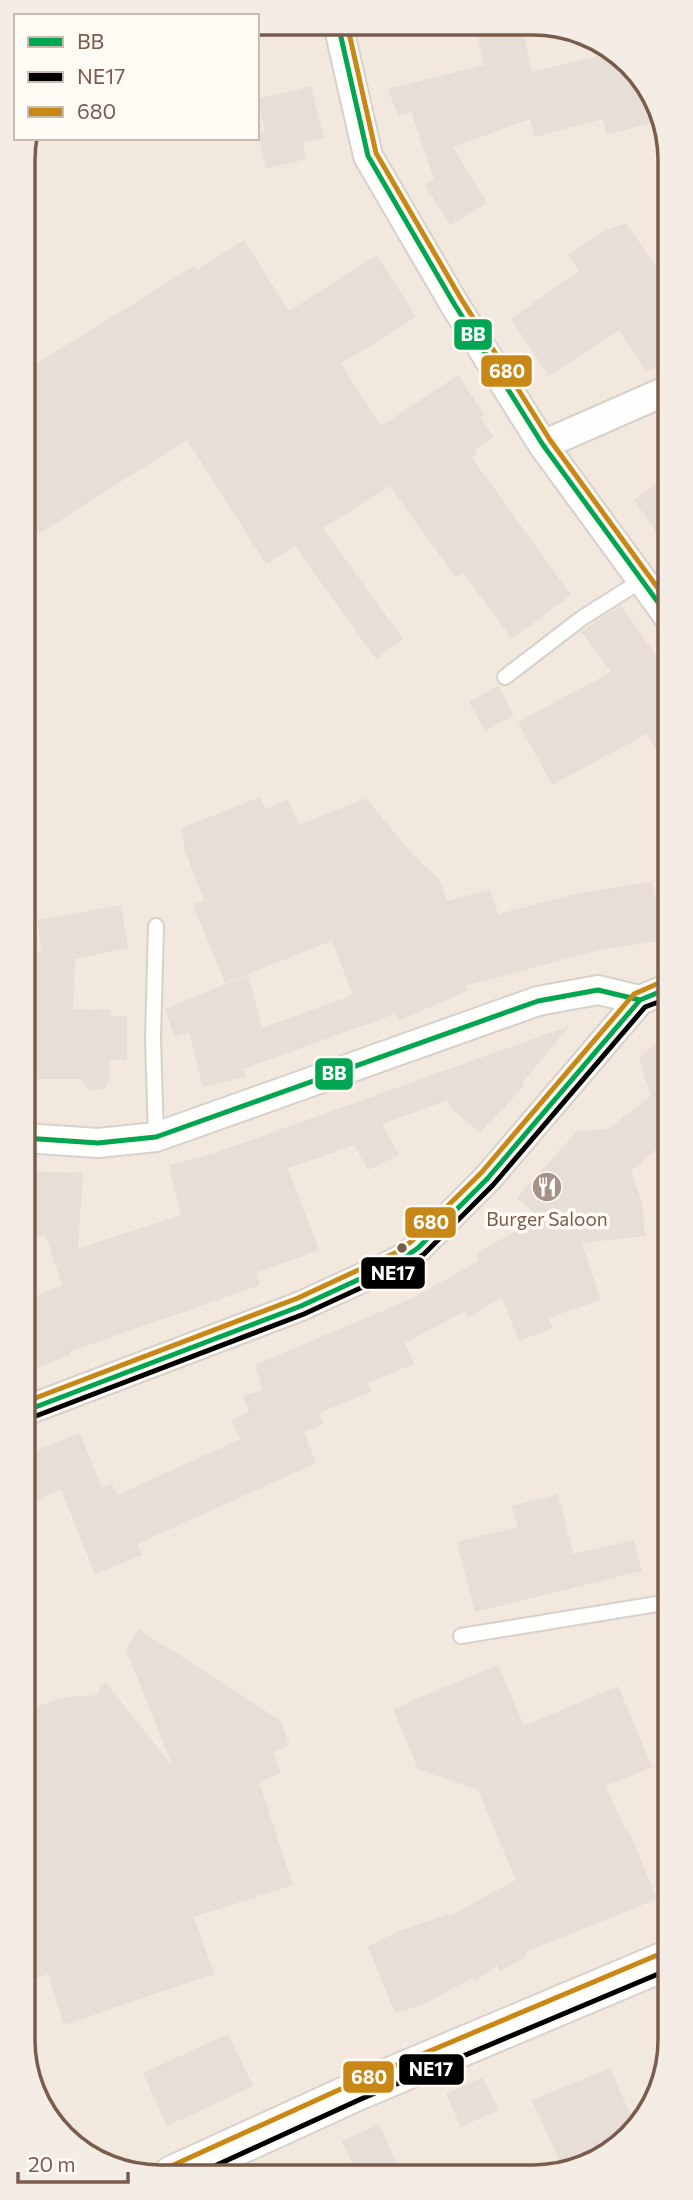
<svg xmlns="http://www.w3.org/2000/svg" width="693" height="2200" viewBox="0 0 693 2200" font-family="Commissioner,sans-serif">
<rect width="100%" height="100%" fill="#f9f5f0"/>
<path fill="#f2e8de" d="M257,23L560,25L630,63L668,133L670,2049L636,2131L560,2175H133L63,2137L25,2067L23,150L26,138H257Z"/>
<path fill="#e6ded7" d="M475,25H523L531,72L611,53L630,63L661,120L607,135L603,119L535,137L530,119L453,147L487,203L450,225L425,185L434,179L411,112L398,116L388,89L484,65Z
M311,86L324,138L303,143L306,159L266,169L258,133L265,131L257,99Z
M626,223L668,285V361L646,371L619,330L549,376L511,319L579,271L568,255L604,231Z
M244,240L289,311L377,255L416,317L341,364L381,426L458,375L484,414L480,417L494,437L475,449L477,454L472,458L571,595L512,639L463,573L456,578L390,486L323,528L403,639L376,659L295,546L266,564L187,440L24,543L23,372L194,266L197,270Z
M668,476V549L634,500Z
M620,605L668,672V769L647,734L552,785L518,722L611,672L581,632Z
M498,686L514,715L485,731L469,702Z
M260,797L265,809L288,800L299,825L366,798L414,856L440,880L447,901L490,890L498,914L585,892L652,882L666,940L603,949L465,986L467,991L398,1021L395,1014L243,1069L246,1077L203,1087L189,1032L174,1037L165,1009L248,975L262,1028L353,995L332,941L225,983L193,905L204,900L185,851L182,828Z
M121,905L128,948L75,959L73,1009L111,1010V1016H127V1060H110V1079L104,1089L88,1090L81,1079H28V1056L24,1055V954L42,951L37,920Z
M569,1026L522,1083L524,1086L480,1133L451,1108L448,1100L382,1124L399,1155L368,1170L354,1145L288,1168L319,1250L256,1273L260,1285L69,1352L70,1355L24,1373V1301L62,1285L46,1236H29L30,1215H24V1171L83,1173L78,1249L181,1215L169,1165L215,1153Z
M669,1032V1138L631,1171L642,1203L645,1236L582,1243L601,1300L548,1318L553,1328L519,1341L502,1298L468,1317L465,1311L405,1343L414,1364L368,1383L371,1392L319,1413L323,1424L304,1432L316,1463L137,1544L142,1555L95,1574L61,1489L25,1506V1455L80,1433L102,1488L112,1484L117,1495L241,1439L231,1420L249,1412L243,1396L263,1390L255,1365L415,1297L480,1260L476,1253L540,1218L517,1198L577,1131L608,1129L651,1096L639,1058Z
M558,1494L573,1554L634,1540L642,1571L475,1612L457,1542L518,1527L512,1506Z
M138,1629L280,1720L290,1745L273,1752L281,1773L259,1782L293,1885L194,1917L214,1974L64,2025L48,1974L25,1982V1710L65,1697L97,1695L105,1682L173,1767L126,1650Z
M498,1665L524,1726L618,1686L652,1767L606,1786L624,1827L631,1836L657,1899L525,1952L526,1957L499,1972L497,1965L474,1982L473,1978L422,2005L395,2013L368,1947L396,1932L448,1914L450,1916L516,1880L478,1790L418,1769L393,1709Z
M228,2034L253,2086L167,2126L143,2073Z
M610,2068L636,2128L560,2162L532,2100Z
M483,2077L498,2110L461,2127L446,2094Z
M379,2124L402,2175H358L342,2141Z"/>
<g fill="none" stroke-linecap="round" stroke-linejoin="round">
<g stroke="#d7d1cb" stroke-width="18">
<path id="service" d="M505,677L582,618L642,580
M156,1137L153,1039L156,926
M461,1636L669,1602"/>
</g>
<g stroke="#d7d1cb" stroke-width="32">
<path id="minor" d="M338,24L368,156L453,302L543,445L668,616
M543,445L668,390
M24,1138L98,1143L156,1137L538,1001L598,990L640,1000
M25,1411L301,1306L399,1261L418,1248L487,1179L640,1000L669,988"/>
</g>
<g stroke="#d9d2cb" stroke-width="42">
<path id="secondary" d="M173,2175L357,2091L670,1959"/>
</g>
<use href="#service" stroke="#fefefd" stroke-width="14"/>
<use href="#minor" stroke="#fefefd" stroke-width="28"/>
<use href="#secondary" stroke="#fefefd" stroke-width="38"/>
<g stroke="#fffaf3" stroke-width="10">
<path id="bus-1" d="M338,24L368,156L453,302L543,445L668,616
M24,1138L98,1143L156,1137L538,1001L598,990L640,1000
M25,1411L301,1306L399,1261L418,1248L487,1179L640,1000L669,988"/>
</g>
<g stroke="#fffaf3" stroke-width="10">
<path id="bus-2" d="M28,1419L304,1314L404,1268L424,1254L493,1185L645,1007L669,998
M195,2175L361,2099L670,1969"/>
</g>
<g stroke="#fffaf3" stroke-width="10">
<path id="bus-3" d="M347,24L376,153L460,297L550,440L668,602
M25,1402L298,1298L395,1253L412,1241L481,1173L634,994L666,980
M169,2167L354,2083L667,1951"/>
</g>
<use href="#bus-1" stroke="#00a651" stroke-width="5"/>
<use href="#bus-2" stroke="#000" stroke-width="5"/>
<use href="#bus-3" stroke="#c88817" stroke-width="5"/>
</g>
<defs>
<g id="restaurant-disc" transform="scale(1.575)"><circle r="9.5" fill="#a69286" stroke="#fffaf3"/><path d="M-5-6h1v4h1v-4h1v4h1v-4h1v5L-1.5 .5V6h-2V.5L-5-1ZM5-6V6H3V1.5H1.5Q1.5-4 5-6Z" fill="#fff"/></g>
</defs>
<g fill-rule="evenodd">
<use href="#restaurant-disc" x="547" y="1187"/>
</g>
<circle fill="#7a5c4d" stroke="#fffaf3" stroke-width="2.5" cx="402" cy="1248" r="6"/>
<g text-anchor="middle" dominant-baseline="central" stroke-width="7" stroke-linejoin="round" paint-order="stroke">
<g font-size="19" fill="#7a5c4d" stroke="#fffaf3">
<text x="547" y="1218">Burger Saloon</text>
</g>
</g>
<path d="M0 0H693V2200H0ZM160 35H533A125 125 0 0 1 658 160V2040A125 125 0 0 1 533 2165H160A125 125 0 0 1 35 2040V160A125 125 0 0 1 160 35Z" fill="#f4ede6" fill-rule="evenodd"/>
<path fill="none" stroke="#7a5c4d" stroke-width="3.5" d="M160 35H533A125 125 0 0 1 658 160V2040A125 125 0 0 1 533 2165H160A125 125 0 0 1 35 2040V160A125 125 0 0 1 160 35Z"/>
<g stroke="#fffaf3" stroke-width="2.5">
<rect x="453" y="318" width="40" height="33" rx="7" fill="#00a651"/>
<rect x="480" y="354" width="53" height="34" rx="7" fill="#c88817"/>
<rect x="314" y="1057" width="40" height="34" rx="7" fill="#00a651"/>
<rect x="404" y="1206" width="53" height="33" rx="7" fill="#c88817"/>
<rect x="360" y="1256" width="66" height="34" rx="7" fill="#000"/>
<rect x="398" y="2053" width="67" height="33" rx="7" fill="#000"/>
<rect x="342" y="2060" width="53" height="34" rx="7" fill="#c88817"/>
</g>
<g font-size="19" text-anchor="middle" font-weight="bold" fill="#fff">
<text x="473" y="341">BB</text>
<text x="507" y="378">680</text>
<text x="334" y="1080">BB</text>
<text x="431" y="1229">680</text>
<text x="393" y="1280">NE17</text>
<text x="431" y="2076">NE17</text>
<text x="369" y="2084">680</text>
</g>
<rect x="14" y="14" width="245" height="126" fill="#fffaf3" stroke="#cabbb1" stroke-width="2"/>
<rect x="28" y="37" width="35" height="10" fill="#00a651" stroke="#cabbb1" stroke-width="2"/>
<text x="77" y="49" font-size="21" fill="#7a5c4d">BB</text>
<rect x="28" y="72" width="35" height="10" fill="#000000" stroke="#cabbb1" stroke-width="2"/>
<text x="77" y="84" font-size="21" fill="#7a5c4d">NE17</text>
<rect x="28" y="107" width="35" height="10" fill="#c88817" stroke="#cabbb1" stroke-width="2"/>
<text x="77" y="119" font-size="21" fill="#7a5c4d">680</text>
<path d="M18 2172v10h110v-10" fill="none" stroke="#7a5c4d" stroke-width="3.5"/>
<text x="28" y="2172" font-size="21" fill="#7a5c4d" stroke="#fffaf3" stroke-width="5" paint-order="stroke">20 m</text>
</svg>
